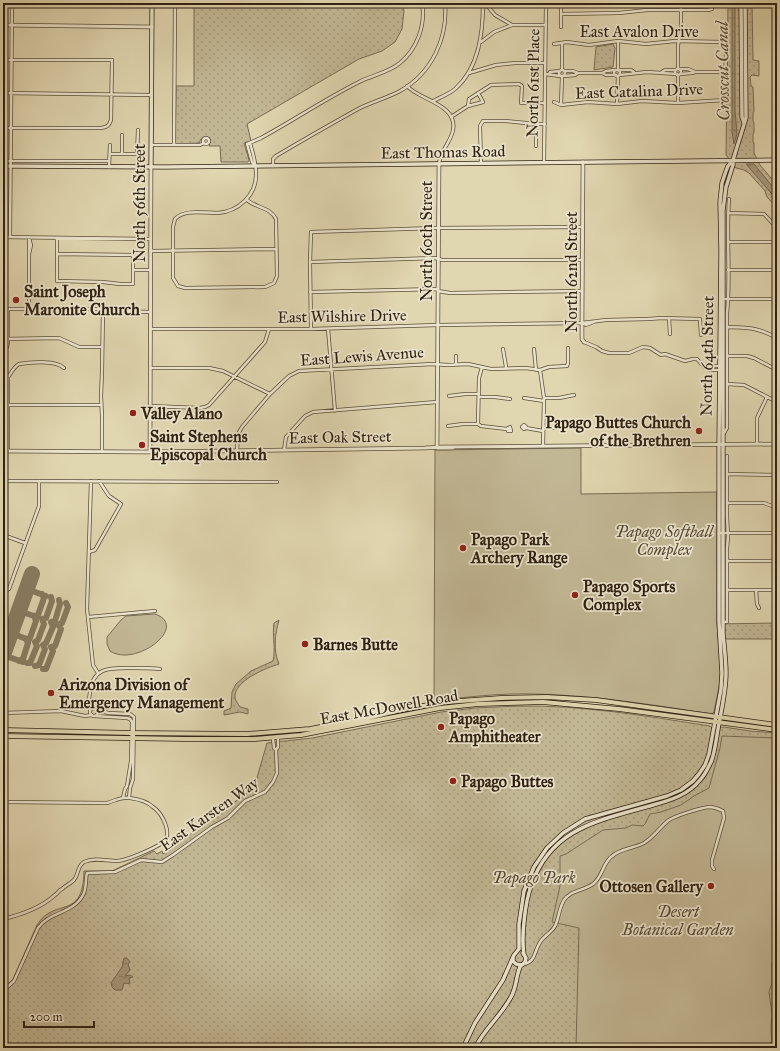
<svg xmlns="http://www.w3.org/2000/svg" width="780" height="1051" viewBox="0 0 780 1051" font-family="'IM FELL Great Primer',serif">
<defs>
<pattern id="grass-dots" width="8" height="8" patternUnits="userSpaceOnUse"><rect width="8" height="8" fill="#c2b795"/><path d="M2 2h.1M6 6h.1" fill="none" stroke="#a79d7f" stroke-width="1.8" stroke-linecap="round"/></pattern>
<pattern id="water-ripples" width="26" height="14" patternUnits="userSpaceOnUse"><rect width="26" height="14" fill="#a4987a"/><path d="M2 4q2-2 4 0t4 0M15 11q2-2 4 0t4 0" fill="none" stroke="#867c63"/></pattern>
</defs>
<rect width="100%" height="100%" fill="#e0d6b0"/>
<filter id="stains"><feTurbulence type="fractalNoise" baseFrequency=".005" numOctaves="4"/><feColorMatrix values="0 0 0 0 .2 0 0 0 0 .09 0 0 0 0 .02 0 0 0 .5 -.17"/></filter>
<radialGradient id="worn" r=".72"><stop offset=".6" stop-color="#630" stop-opacity="0"/><stop offset="1" stop-color="#630" stop-opacity=".3"/></radialGradient>
<path fill="url(#grass-dots)" stroke="#796c54" d="M194,3H402L404,11L402,29L395,42L382,51L359,59L247,124L251,141L244,143L249,160L248,162H221L220,146H209L210,139H201L199,143L175,144L176,86H194Z
M728,3H753L752,4L753,60L759,61V76L752,75L750,77L751,86L753,87L754,111L753,113V121L754,123V132L753,134V142L754,143V153L760,165L777,185V208L767,197L765,191L749,173L744,170L736,168L726,155Z
M613,44L615,48L613,67L594,70L596,47Z
M279,620C275,634 273,650 279,664C266,668 233,681 235,698C236,701 238,704 240,707L248,709V714L240,712L224,715V711L231,708L232,692L236,684L251,671L273,661C276,648 272,636 274,623Z
M777,623V639H727L718,638L717,624Z
M518,706C583,705 646,716 710,726L712,728L724,727L750,731L777,733V1048H5V1016L3,1015V989L13,979L37,925C55,896 83,922 84,871H112L154,851L157,854L162,851L163,854L254,788L267,743L312,738L441,712L475,708Z"/>
<path fill="#c2b795" stroke="#796c54" d="M581,448V494L717,492V624L721,674L719,687L714,712L712,714C653,705 594,695 534,694C500,693 467,697 434,701L435,450Z
M155,614C190,626 136,668 110,651L107,644V637L121,620L126,616Z
M722,736L777,738V937L772,964V983L769,992L772,1014L771,1027L772,1048H576L579,928L552,922L560,886V856L566,854L603,830L626,828L632,825L643,826L645,824L650,814L661,812L681,805L694,796L709,788L720,748Z"/>
<path fill="url(#water-ripples)" stroke="#766850" d="M732,3H735V110L737,134L734,144L732,132Z
M746,164H754L777,192V200Z
M124,958H127L130,962L128,964L130,970L125,976L130,975L133,977L129,978L130,984L124,983L122,990H115L112,987L111,983L122,967Z"/>
<g fill="none" stroke-linecap="round" stroke-linejoin="round">
<path stroke="#887c61" stroke-width="6" d="M27,589L46,596
M19,611L37,617
M11,633L29,640
M3,655L23,662
M19,661L23,659L28,643L26,639L30,638L36,621L34,616L38,615L44,598L42,594
M27,663H30L37,646L35,642L38,640L44,624L42,619L46,618L52,601L51,597
M35,666L39,665L45,649L43,645L46,643L53,627L51,622L55,621L60,604L59,600
M43,669H46L53,651L51,647L55,646L61,629L60,627L58,625L62,623L68,607L66,603"/>
<path stroke="#887c61" stroke-width="16" d="M3,655L32,574"/>
<g stroke="#5c4e3a" stroke-width="4">
<path id="minor" d="M485,3L495,15L512,25
M561,14L619,13L647,10H708L712,9V3
M561,27V3
M481,42L494,32L512,25H546
M562,43V70
M3,60H112L111,120C109,126 107,127 101,128H3
M678,69V45L681,31V3
M680,69H688L695,72
M675 72a3 3 0 1 1 6 0a3 3 0 1 1-6 0Z
M614 73a3 3 0 1 1 6 0a3 3 0 1 1-6 0Z
M559 73a3 3 0 1 1 6 0a3 3 0 1 1-6 0Z
M618,70V41
M620,70H631L634,72
M564,71H573L578,73H602L606,75H616
M662,72L665,70H676
M469,73L496,65L515,63H545
M602,73L606,71L615,70
M545,74L560,76
M549,74L550,72L560,71
M680,74L692,73L695,72H726
M620,75L647,72L677,74
M564,76L575,75L578,73
M407,86C419,100 458,104 453,130C451,142 440,151 439,164
M3,93L151,95
M433,101C441,97 449,94 455,89C479,68 483,33 483,3
M554,102L561,105L588,102L617,104L642,101L678,103L725,100L726,46L722,42L675,41L646,44L618,41L589,45L567,42L554,44
M678,103V75
M617,104L618,76
M561,105L562,76
M468,106L483,102L478,93
M451,117L468,106L469,99L491,85L519,84L522,86L521,103H545
M536,124H545
M203 141a3 3 0 1 1 6 0a3 3 0 1 1-6 0Z
M151,145H200L204,143
M174,145L175,3
M110,154H144
M122,154V135
M137,154L138,130
M3,161H109
M544,162L546,3
M481,163L480,126L483,121H506L536,124V146
M254,165L252,162L247,144L261,138C294,120 325,99 359,82C372,75 388,73 400,63C417,49 426,25 422,3
M273,166V159L276,156C303,140 331,124 358,109C372,102 387,98 400,91C432,73 448,38 445,3
M109,167L110,145
M247,200C256,208 270,207 276,219L277,276L274,283L265,287L185,288L178,286L173,278V227L175,219C185,209 203,213 217,213C238,212 257,195 256,173C256,163 253,153 250,143
M728,213L764,214L777,228
M3,237L150,239
M10,237L12,3
M57,238V281L103,282L120,284H133V255L57,254
M728,242H772L777,241
M150,251L276,249
M29,254L31,245L29,238
M310,262L435,258L442,260H582
M134,270H150
M728,270H777
M438,291L450,293L582,291
M310,292L438,289
M724,299H777
M3,309H107L116,311L150,312
M29,309V238
M669,318L670,334
M582,323L606,320L648,319L662,318L700,319L701,335
M727,327C751,328 756,327 777,338
M150,329H311L438,325L582,323L586,325L596,321
M311,329L310,262L311,232L435,228L582,227
M328,329L335,411
M3,339L59,338L79,347H102
M584,342L596,347L602,351L609,353H629L643,347L650,348L661,355L665,354L685,361L693,359H697L705,368H708L710,366H721
M503,349L506,367
M534,349L536,370
M3,354L7,347L8,342V309
M456,356V364
M727,356H747L754,358L777,370
M448,365L468,364L491,369L526,368L540,370L549,367L567,366L568,363V348
M150,368H209L223,371L270,394
M708,368L710,370H720
M540,370L544,398L543,446
M8,379V451
M3,383C10,377 12,368 19,364C30,362 56,360 64,368
M727,384L744,385L777,402
M449,396L465,394H479
M479,397H495L510,399
M524,398L544,401
M544,398H559L574,395
M8,405H101
M150,406L200,408L205,407L209,405L265,342L269,329
M478,424L479,378L482,367
M524,425L526,427L524,429L522,427Z
M448,426L463,424H478L481,426L507,429
M510,427L511,431H508V428Z
M526,428L543,431
M543,428H559L574,425
M723,435L727,428V313C731,276 726,237 729,199
M757,444V418L767,397
M284,450L286,437L305,416L313,412L437,402
M102,451V416L101,396L102,372L103,309
M237,451L238,434L242,427L270,394L289,376L299,371L433,364L448,365
M727,474L777,475
M3,481L277,482
M91,481L87,609L93,665L98,673
M727,503H764L772,506L777,510
M719,533H777
M3,535L25,543
M89,552L95,550L121,504L109,496L99,481
M727,561H777
M3,590H7L9,589L39,506V481
M727,590H777
M756,590L757,604L759,608
M88,617L155,611
M723,622H727V549L728,536L727,517V456
M90 712a4 4 0 1 1 8 0a4 4 0 1 1-8 0Z
M96,708L108,713L130,714L134,717L133,779L130,788L129,798
M90,710C88,704 89,698 90,692C93,666 111,668 132,668C141,668 151,668 160,669
M3,713L61,711L85,716L92,715
M94,716L127,718L130,719L132,722L131,761L127,786L125,789L123,798
M273,738L274,748L276,750
M3,802L107,803C115,801 121,796 130,798C137,799 148,802 153,807C162,813 174,835 162,843C155,848 126,861 117,861C106,861 95,857 84,862C77,866 79,874 74,880C70,884 66,885 62,889C59,890 58,893 55,895C42,907 20,915 3,919
M712,860V866L714,869
M524,964C536,962 534,950 541,941C545,935 552,932 555,926C559,918 559,908 564,900C571,890 583,891 593,884C603,876 602,865 611,857C620,848 633,849 644,843C654,837 660,827 669,820C675,816 700,808 709,807C713,807 719,809 723,811L724,818L712,860
M3,991L14,981L38,928C49,912 74,913 83,895C87,888 85,880 87,873L115,872L141,860L162,862L173,855L212,827L228,818L245,801L265,792L273,782L277,773L276,750L278,747V738"/>
</g>
<g stroke="#5c4e3a" stroke-width="4.5">
<path id="tertiary" d="M3,25L152,27
M583,162L582,320V339L584,342
M437,448L439,164
M438,448H453
M3,451L147,452L425,448L442,447L777,444
M150,452L151,167"/>
</g>
<g stroke="#302112" stroke-width="5">
<path id="secondary" d="M741,3L742,117L744,123
M3,166L164,167L777,160
M151,167L152,3
M524,955C521,937 525,903 531,886C551,827 601,820 653,805C671,800 688,795 700,780C705,775 708,768 711,762C715,752 716,740 718,729C721,711 726,692 726,673C726,659 724,646 723,633V210L726,187L733,165V160L746,118L745,3
M513,958V961L516,964L522,965L525,962L526,958L523,953
M463,1048L475,1023L503,980L514,955L519,949V924L524,891L534,867L547,848L563,833L585,819L667,796L681,790L693,781L699,774L705,765L709,754L721,689L722,673L719,622V445L721,251L720,202L722,183L726,171L728,166L733,160
M475,1048C484,1029 501,1016 511,997C517,987 516,973 521,965"/>
</g>
<g stroke="#302112" stroke-width="5.5">
<path id="primary" d="M3,730L131,733L247,734L310,729L363,719L405,709L446,702L501,698L547,697L596,700L777,725
M3,736L186,739H255L301,735L440,708L478,704L543,702L619,709L777,730"/>
</g>
<use href="#minor" stroke="#ebe4cc" stroke-width="2.5"/>
<use href="#tertiary" stroke="#ebe4cc" stroke-width="3"/>
<use href="#secondary" stroke="#ebe4cc" stroke-width="3.5"/>
<use href="#primary" stroke="#e0d6b0" stroke-width="4"/>
</g>
<g fill="#8f2418" stroke="#ebe4cc" stroke-width="1.5">
<circle cx="16" cy="300" r="4"/>
<circle cx="133" cy="413" r="4"/>
<circle cx="699" cy="431" r="4"/>
<circle cx="142" cy="445" r="4"/>
<circle cx="463" cy="548" r="4"/>
<circle cx="575" cy="595" r="4"/>
<circle cx="305" cy="644" r="4"/>
<circle cx="51" cy="693" r="4"/>
<circle cx="441" cy="727" r="4"/>
<circle cx="453" cy="781" r="4"/>
<circle cx="711" cy="886" r="4"/>
</g>
<g text-anchor="middle" dominant-baseline="central" stroke-width="3.5" stroke-linejoin="round" paint-order="stroke">
<g font-size="16" fill="#302112" stroke="#ebe4cc">
<text x="639" y="31">East Avalon Drive</text>
<text transform="translate(533 83) rotate(-89)">North 61st Place</text>
<text transform="translate(639 91) rotate(-2)">East Catalina Drive</text>
<text transform="translate(443 152) rotate(-1)">East Thomas Road</text>
<text transform="translate(139 203) rotate(-90)">North 56th Street</text>
<text transform="translate(426 241) rotate(-90)">North 60th Street</text>
<text transform="translate(571 272) rotate(-90)">North 62nd Street</text>
<text transform="translate(342 316) rotate(-1)">East Wilshire Drive</text>
<text transform="translate(362 356) rotate(-4)">East Lewis Avenue</text>
<text transform="translate(707 356) rotate(-89)">North 64th Street</text>
<text transform="translate(340 437) rotate(-1)">East Oak Street</text>
<text transform="translate(389 707) rotate(-10)">East McDowell Road</text>
<text transform="translate(209 814) rotate(-35)">East Karsten Way</text>
</g>
<g font-size="16" font-weight="bold" fill="#302112" stroke="#ebe4cc" text-anchor="start">
<text x="24" y="291">Saint Joseph<tspan x="24" dy="18">Maronite Church</tspan></text>
<text x="141" y="413">Valley Alano</text>
<text x="691" y="422" text-anchor="end">Papago Buttes Church<tspan x="691" dy="18">of the Brethren</tspan></text>
<text x="150" y="436">Saint Stephens<tspan x="150" dy="18">Episcopal Church</tspan></text>
<text x="471" y="539">Papago Park<tspan x="471" dy="18">Archery Range</tspan></text>
<text x="583" y="586">Papago Sports<tspan x="583" dy="18">Complex</tspan></text>
<text x="313" y="644">Barnes Butte</text>
<text x="59" y="684">Arizona Division of<tspan x="59" dy="18">Emergency Management</tspan></text>
<text x="449" y="718">Papago<tspan x="449" dy="18">Amphitheater</tspan></text>
<text x="461" y="781">Papago Buttes</text>
<text x="703" y="886" text-anchor="end">Ottosen Gallery</text>
</g>
<g font-size="16" font-style="italic" fill="#544633" stroke="#ebe4cc">
<text x="664" y="531">Papago Softball<tspan x="664" dy="18">Complex</tspan></text>
<text x="534" y="877">Papago Park</text>
<text x="678" y="911">Desert<tspan x="678" dy="18">Botanical Garden</tspan></text>
</g>
<g font-size="17" font-style="italic" fill="#594b36" stroke="#ebe4cc">
<text transform="translate(723 71) rotate(-91)">Crosscut Canal</text>
</g>
</g>
<rect width="780" height="1051" fill="none" stroke="#e0d6b0" stroke-width="16"/>
<rect x="4" y="4" width="772" height="1043" fill="none" stroke="#302112" stroke-width="2"/>
<rect x="8" y="8" width="764" height="1035" fill="none" stroke="#302112"/>
<path d="M24 1021v6h70v-6" fill="none" stroke="#302112" stroke-width="2"/>
<text x="30" y="1021" font-size="12" fill="#302112" stroke="#ebe4cc" stroke-width="3" paint-order="stroke">200 m</text>
<rect width="100%" height="100%" filter="url(#stains)"/>
<rect width="100%" height="100%" fill="url(#worn)"/>
</svg>
